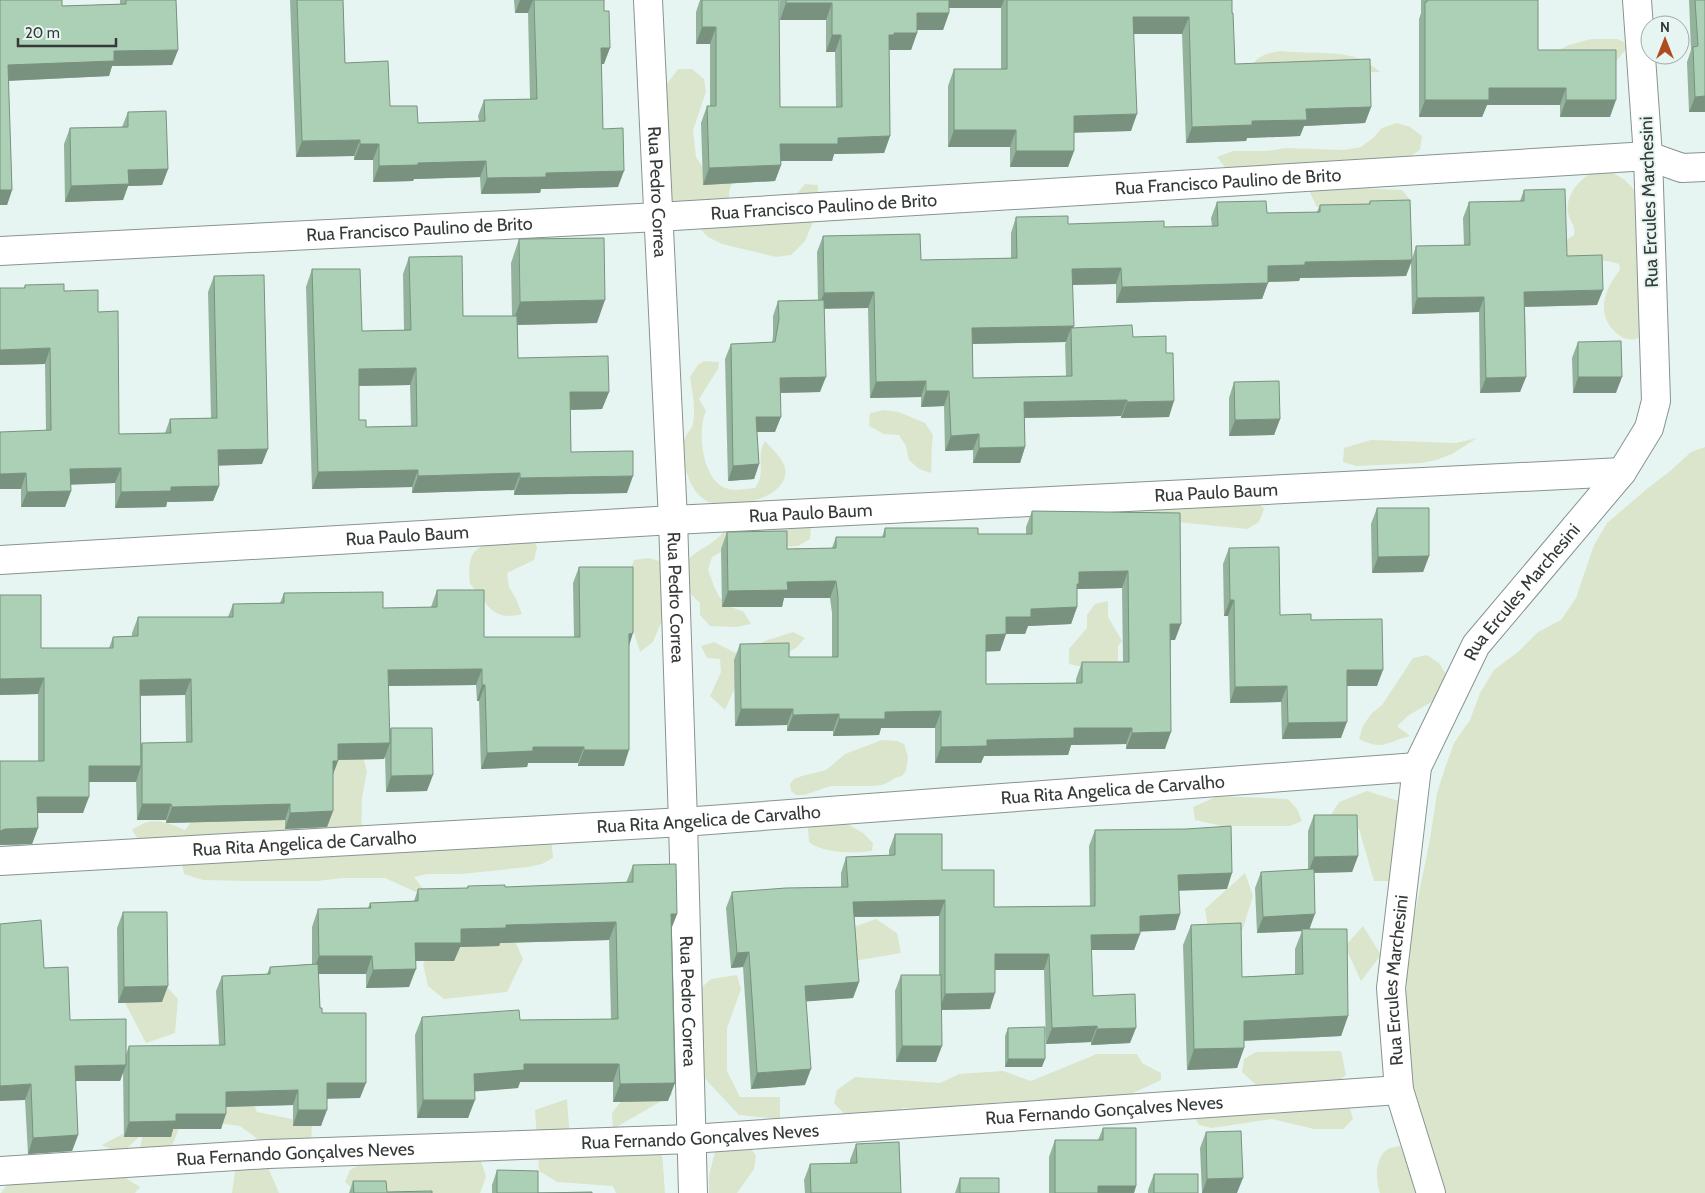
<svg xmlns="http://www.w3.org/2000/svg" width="1705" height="1193" viewBox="0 0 1705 1193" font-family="Cabin,sans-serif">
<rect width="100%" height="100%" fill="#e6f5f1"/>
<path fill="#dbe5cc" d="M1591,39H1617L1624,42L1627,48L1617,60L1609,62L1546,106L1543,100L1555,52L1569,45Z
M1280,51C1305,54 1340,50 1363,60C1369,63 1375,68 1380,72L1247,73C1257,57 1261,54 1280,51Z
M678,69H692L704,79L706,92L693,130L696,157L705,171L733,180L729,192V207L795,196L805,184L818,185L817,212L805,241L791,255L776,257L722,244L708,237L677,204L666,195L665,112L667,84Z
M1397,123L1410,127L1422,136L1420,150L1409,157L1343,185L1356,188L1402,190L1411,201L1398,206L1330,209L1317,207L1311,195L1307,182L1227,170L1217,157L1233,151H1267L1286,148L1344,150L1361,147L1373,138L1382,128Z
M1597,170C1613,170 1626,179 1635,191L1644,334C1628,350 1605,328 1604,310C1603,295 1611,281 1620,270L1619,264C1602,257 1584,262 1567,264L1551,245L1568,239L1574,235C1576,224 1570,223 1568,213C1565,194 1581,177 1597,170Z
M704,361L719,362L718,369L699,399L706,411C697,431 702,476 723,487C733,492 745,489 755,488C767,473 755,455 765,441C772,449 782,457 785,468C791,499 726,513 705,500C697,495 691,486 688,476C683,464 679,448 686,436C688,431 693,428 693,423C696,408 692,392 690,377L698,365Z
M884,410L899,412L925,423L933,435C931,448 932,460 931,473L919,469L909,460L906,446L899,435L884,434L869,426L870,413Z
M1477,438L1452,454L1436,460L1422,463L1356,466L1343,462L1344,448L1371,440L1456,443Z
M1705,447V1193H1441L1406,1056V1003L1408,948L1430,839L1437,793L1445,768L1454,743L1470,720L1480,693L1494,670L1518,652L1538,632L1561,620L1576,598L1594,545L1607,523L1648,488L1669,472L1691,452Z
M1252,495L1264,509L1259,522L1247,529L1147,519L1137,510Z
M811,526L810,539L798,546L724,550L712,557L708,570C717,592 717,604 743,611L751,624L736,627L710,626L700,615V603C686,591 675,573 691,557C698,550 707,547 714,541C718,538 722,534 725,530Z
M529,534L537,547L534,560L507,573L509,587L516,599L522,614C491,622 488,603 470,584C469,574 468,565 472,556C478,541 514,537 529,534Z
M648,558L663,562V618L653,642L640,652L632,626L629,574L634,560Z
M1108,601V617L1122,641L1118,646V661L1109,671L1083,667L1069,664V649L1087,628V615L1095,604Z
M793,632L805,638L796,648L759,668L737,683L725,710L710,696L721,672L720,659L707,658L701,646L714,642L740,655L765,641Z
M1427,655L1439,663L1446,674L1442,688L1435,700L1409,715L1397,726L1410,736C1386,742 1384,751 1359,739L1363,726L1371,714L1382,705L1413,658Z
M882,740L897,741L904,744L908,757L906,771L902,776L895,778L889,782L882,785L873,786H831L804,795H796L791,791L790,784L794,779L802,776L826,770L845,754Z
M324,755L363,757L367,771L362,798L361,846L551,837L553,858L542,864L528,867L461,874H427L414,877L431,899L385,878H343L317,881H245L203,880L184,874L181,860L140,842L132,830C152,816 164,821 185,830L193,820Z
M1367,791L1408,804L1417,816L1421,862L1408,881H1374L1359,829L1328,820L1339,802Z
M1218,796L1288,799L1297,809L1302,821L1290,826H1222L1195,820L1193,807Z
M844,822L863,833L873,843L872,851C855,854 822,853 809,842L808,828L813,823Z
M1245,873L1253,896L1242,931L1208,928L1205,909Z
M876,919L897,933L901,953L854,961L836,933Z
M1363,926L1381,955L1361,981L1345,946Z
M511,932L523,959L507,992L444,999L428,986L423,964L439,941Z
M737,975L741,989L727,1028V1071L740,1097H780V1119L739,1115L695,1068L701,988L711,979Z
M168,988L178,999L175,1033L146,1043L123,999Z
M1341,1051L1346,1075L1336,1083L1257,1086L1242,1072L1244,1059L1256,1052Z
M1097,1054H1137L1142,1063L1161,1073V1080L1118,1100L1089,1097L1066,1108L999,1102L966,1111L903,1108L874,1123L854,1124L834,1103L837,1090L855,1077L940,1083L959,1074L1003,1071L1031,1081Z
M654,1058L673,1062L672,1095L613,1129L612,1113Z
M246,1083L257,1112L312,1123L311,1142L270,1148L240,1126L209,1122Z
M567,1099L570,1140L662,1152L665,1193H616L613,1186L557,1182L539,1171L535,1110Z
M1349,1105L1353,1119L1343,1129H1314L1272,1119L1212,1128L1199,1125L1193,1114Z
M162,1113L180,1126L167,1158L139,1153L143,1133L121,1154L102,1145Z
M736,1138H742L756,1155L754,1169L737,1193H709V1176L715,1151Z
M1400,1146L1420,1193H1380C1375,1181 1375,1156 1388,1149C1392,1147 1396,1147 1400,1146Z
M410,1155L480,1157L486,1177L480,1193H371L355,1191L345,1182L350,1170L368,1160L390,1164Z
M264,1158L279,1193H232L236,1165Z
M121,1175L140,1187L135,1193H1L10,1180Z"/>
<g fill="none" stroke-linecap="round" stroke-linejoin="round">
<g stroke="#879491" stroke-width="30">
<g id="minor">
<path id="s1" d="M648,0L673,520L683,822L693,1193"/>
<path id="s2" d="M0,251L658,217L1648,156L1682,168L1705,167"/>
<path id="s3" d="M0,560L673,520L1622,472"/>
<path id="s4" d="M0,861L683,822L1417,767"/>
<path id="s5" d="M0,1171L268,1154L691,1139L1399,1090"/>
<path id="s6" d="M1431,1193L1399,1090L1391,988L1417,767L1476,645L1622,472L1649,428L1656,401L1648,156L1637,0"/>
</g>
</g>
<use href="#minor" stroke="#fff" stroke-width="28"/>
</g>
<path fill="#94b39c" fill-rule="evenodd" d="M0,0L62,6L120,4V0H176L178,50L172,65L112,66L109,76L8,81L12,190L7,205H0Z
M290,0H343L345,63L390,106L418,123L479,121L478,116L484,100L530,99L528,13H515L514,0H604V64H601L603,129L618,187L541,189L540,193L481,194L480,177L414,179L413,181L373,182V160H354V156L296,157Z
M700,0H779L780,107H836L835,52H826V20H780V0H1232V13L1235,64L1371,107L1365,123L1304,126L1300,136L1247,138L1246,141L1186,143L1182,34H1134L1131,131L1074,132V151L1068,167H1010V147H948V86L954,69H1001V8H949V13L943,30H917V33L911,50H889L890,136L884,153L834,154L832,161H781V165L775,181L703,185L701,123L707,106H710V44H696V12Z
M1421,0H1538V50L1610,117H1560V105H1487L1482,117H1419V19L1421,13Z
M1689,0H1705V112H1689L1687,62L1691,50Z
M128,112L168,169L162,185L128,186L123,200L65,202L64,144L70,128L122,127Z
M1524,190L1567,256L1597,305L1525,307L1526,377L1520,392L1480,393L1479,312L1412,314L1411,263L1406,276L1300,278L1299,281L1268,282L1262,299L1116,303V284L1072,285L1073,328L1133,337L1169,417L1121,418V416L1025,418V447L1020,463H973V450L945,451L944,406L921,407V397L870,398L868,308H824L820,392L780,393L775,432H757L759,464L754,479L728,481L725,359L731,344L772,343L773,335V316L778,301L818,300L817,252L823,236L921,260L1011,258V233L1016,217L1068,224L1164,227L1212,226L1211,218L1217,202L1267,213L1317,212L1320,205L1369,204L1370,201L1412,259L1416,246L1464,245L1463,218L1469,202L1520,201ZM1066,342L1065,344L1066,376L973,378L972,344Z
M519,239L597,323L517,325L518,358L609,392L602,409L570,410L571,452L627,493L514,495V490L412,493V487L312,489L306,287L312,269L362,331L404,330L403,274L409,257L463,316H512L511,263ZM410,385L411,426L366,427L359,420V386Z
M214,276L262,464L218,465L219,486L213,501L167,502L166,507L115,508V483L71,484V491L65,507H21V489H0L46,430L45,364L0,365V288H24L25,285L64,291L98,312L119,434L165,433L170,419L211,418L208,292Z
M1578,342L1616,393H1573L1572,358Z
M1234,382L1280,419L1274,435L1229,436V398Z
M1377,508L1429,556L1423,572L1372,573L1371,524Z
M1032,511L1180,513L1175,640H1171L1165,749H1126V744L1071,745L1068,755L984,756L981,763H935V728H881L879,735L833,736V731H787V725L735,726L734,660L740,644L789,657H832V613L830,598H784L782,607H722L721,549L727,532L787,549L832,548L836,537H882L885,528L978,534H1026V527ZM1122,588L1123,662H1082L1076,679V683L986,684V651H1000L1006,634H1025L1028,626L1071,624L1077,607V589Z
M1229,548L1280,615L1311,620L1377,686H1347L1341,738L1282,739L1281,702L1230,703L1228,616H1224L1223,564Z
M579,567L629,646L624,766H578V763H528L527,767L481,769L479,701H477L476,685L389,686V732L391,728L427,791L386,792L385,756L384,759L338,760L333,774V811L327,827L285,829V820L166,823V820H137L136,780V782H89L83,813H38V828L32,844L0,845V761H38V694L0,695V595L41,648H109L113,637L132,636V633L138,617H228L233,604L280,603L284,593L383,608L431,607L437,590L484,637H574L573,583ZM141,695H185L186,743H142L141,745Z
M1314,815L1358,856L1352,872L1314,873L1310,929L1348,1016L1341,1036L1244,1041V1048L1237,1068L1187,1070L1183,945L1191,925L1242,977L1295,974V949L1302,931L1257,933L1255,888L1261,872L1308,870V831Z
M1095,830L1227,889L1179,890L1180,914L1175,930L1140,931V934L1134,950H1091L1093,996L1130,1043L1091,1045V1042L1046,1044L1044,970H995L990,1009L942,1010L936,1062H896L895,991L901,975H939V916L854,917L859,982L853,998L806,1001L805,1085L751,1089L743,967L731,968L726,908L732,892L841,888V873L846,857L889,855V850L895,834L942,870L994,907L1090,906L1089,846Z
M633,865L677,914L671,929L668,1101L613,1102V1082H520L518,1088L475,1091L468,1118H417L415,1035L422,1017L520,1020L611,1019L609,940L500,943L499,946L460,947L454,961H415L409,987L366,988V974H318L320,1008L360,1098H327L321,1126H293V1105L226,1107L221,1129H173L171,1137H124L123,1072L120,1081H75L78,1135L72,1151L28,1154L25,1100L44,968L70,1020L126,1054L129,1046L219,1045L216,991L222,976L267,974L270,967L312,964V927L318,909L368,908L370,903L414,901L418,889L467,888L468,886L505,887L626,883Z
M123,912L162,1002L118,1003L117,928Z
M1008,1028L1042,1067H1005V1036Z
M1103,1128L1136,1186L1134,1193H1049V1157L1055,1140H1098Z
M1206,1132L1237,1193H1202L1200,1148Z
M856,1144L901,1193H805L804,1180L810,1164L850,1163V1160Z
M497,1170L538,1193H592H492V1185Z
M1154,1174L1198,1193H1148V1190Z
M960,1178L999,1193H955Z
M353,1181L387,1192L432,1193H349Z"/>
<path fill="#78927f" d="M520,0H533L528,13H515Z
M946,0H1004L1001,8H943Z
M786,3H832L826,20H780Z
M917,13H949L943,30H911Z
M1133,17H1189L1182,34H1127Z
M702,27H716L710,44H696Z
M894,33H917L911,50H889V35Z
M832,35H841L835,52H826Z
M601,48H610L604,64H595Z
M178,50L172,65L112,66L109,76L2,81L8,65L114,51Z
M1489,88H1566L1560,105H1487L1482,117H1419L1425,100Z
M1705,96V112H1689L1695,97Z
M1566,100H1616L1610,117H1560Z
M1371,107L1365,123L1304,126L1300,136L1247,138L1246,141L1186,143L1192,127L1252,121L1306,109Z
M1137,114L1131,131L1068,133L1074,116Z
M954,130H1016L1010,147H948Z
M890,136L884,153L834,154L832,161H774L780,144L838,138Z
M360,140L354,156L296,157L302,141Z
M360,144H379L373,160H354Z
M1016,151H1074L1068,167H1010Z
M486,161L480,177L414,179L413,181L373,182L379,166L418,163Z
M781,165L775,181L703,185L709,168Z
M168,169L162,185L128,186L123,200L65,202L71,186L128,170Z
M624,171L618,187L541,189L540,193L481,194L487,178L546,173Z
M0,190H12L7,205H0Z
M1412,260L1406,276L1300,278L1299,281L1262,282L1268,266L1305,262Z
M1121,268L1116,284L1066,285L1072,269Z
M1268,283L1262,299L1116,303L1122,287Z
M1603,290L1597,305L1519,307L1524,292Z
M874,292L868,308L818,309L824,293Z
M1484,297L1479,312L1412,314L1417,298Z
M605,300L597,323L512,325L520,302Z
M1074,326L1071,334V328L1066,342L966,344L972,328Z
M50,348L45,364L0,365V350Z
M416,368L410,385L353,386L359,369Z
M826,377L820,392L774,393L780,378Z
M1526,377L1520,392L1480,393L1486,378Z
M1578,377H1622L1616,393H1573Z
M926,381L921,397L870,398L876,382Z
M926,391H949L944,406L921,407Z
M570,392H609L602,409L564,410Z
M1127,400L1121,416L1018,418L1024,402Z
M1174,401L1169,417L1121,418L1127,402Z
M756,417H781L775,432H751Z
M1280,419L1274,435L1229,436L1235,420Z
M979,434L973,450L945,451L951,436Z
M1025,447L1020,463H973L979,448Z
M268,449L262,464L212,466L218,450Z
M759,464L754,479L728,481L733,466Z
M121,468L115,483L65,485L70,469Z
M418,470L412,487L312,489L318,472Z
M26,473L21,489H0V474Z
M520,473L514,490L412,493L418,476Z
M633,476L627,493L514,495L520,478Z
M219,486L213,501L167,502L166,507L115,508L121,492L171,487Z
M71,491L65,507H21L27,492Z
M1429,556L1423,572L1372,573L1378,557Z
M1128,571L1122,588L1077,589L1071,600L1079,572Z
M836,581L830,598H784L782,607H722L728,591L787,582Z
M1230,600H1234L1228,616H1224Z
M1077,607L1071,624L1028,626L1025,634H1000L1006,617L1031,609Z
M1170,624H1181L1175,640H1164Z
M633,633L628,649L629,634Z
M1006,634L1000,651L980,652L986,635Z
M482,669L476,685L383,686L388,670Z
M1347,670H1383L1377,686H1341Z
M44,678L38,694L0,695V679Z
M191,679L185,695L135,696L140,680Z
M482,685H485L479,701H477Z
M1287,686L1281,702L1230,703L1235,687Z
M741,709H793L787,725L735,726Z
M941,711L935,728H881L879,735L833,736L839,719L885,712Z
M839,714L833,731H787L793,715Z
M1347,722L1341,738L1282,739L1288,723Z
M1074,728H1132L1126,744L1071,745L1068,755L984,756L981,763H935L941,747L987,740Z
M1171,732L1165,749H1126L1132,733Z
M390,743L384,759L332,760L338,744Z
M533,747H584L578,763H528L527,767L481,769L487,753Z
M584,750H629L624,766H578Z
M333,761H338L332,777Z
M89,766H141L136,782H83Z
M433,775L427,791L386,792L391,776Z
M37,797H89L83,813H32Z
M142,804H171L166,820H137Z
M290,804L285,820L166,823L172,807Z
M333,811L327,827L285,829L290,813Z
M38,828L32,844L0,845V831L5,829Z
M1358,856L1352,872L1308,873L1314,857Z
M1232,873L1227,889L1173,891L1178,875Z
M945,900L939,916L847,917L853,902Z
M671,914H677L670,932Z
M1180,914L1175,930L1134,932L1140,916Z
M1315,914L1309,930L1302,929V931L1257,933L1263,917Z
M616,922L609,940L500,943L499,946L460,947L454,961H408L415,943L461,929L506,925Z
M1140,934L1134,950H1085L1091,935Z
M749,952L743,967L731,968L737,953Z
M995,954H1049L1044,970H989Z
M319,956H372L366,974H312Z
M416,969L409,987L366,988L373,970Z
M859,982L853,998L799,1002L805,986Z
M168,986L162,1002L118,1003L124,987Z
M995,993L990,1009L939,1010L945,994Z
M1348,1016L1341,1036L1236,1041L1244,1021Z
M1097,1026L1091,1042L1046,1044L1052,1028Z
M1136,1028L1130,1043L1091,1045L1097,1029Z
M902,1046H942L936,1062H896Z
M1244,1048L1237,1068L1187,1070L1194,1049Z
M1008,1059H1045L1042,1067H1005Z
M524,1064H619L613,1082H520L518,1088L468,1092L474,1074Z
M126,1065L120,1081H69L75,1066Z
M811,1069L805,1085L751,1089L757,1073Z
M327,1083H366L360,1098L321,1099Z
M675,1083L668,1101L613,1102L620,1084Z
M31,1084L25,1100L0,1101V1086Z
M298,1090L293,1105L221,1107L226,1092Z
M423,1100H475L468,1118H417Z
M298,1110H327L321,1126H293Z
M176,1114H226L221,1129H173L171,1137H124L129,1122Z
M78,1135L72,1151L28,1154L33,1138Z
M1243,1178L1237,1193H1202L1207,1179Z
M1098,1186H1136L1134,1193H1096Z"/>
<path fill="#acd0b5" stroke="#78927f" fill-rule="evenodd" d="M0,0H62V6L126,4V0H176L178,50L114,51V61L8,65L12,190H0Z
M297,0H343L345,63L388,61L390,106H417L418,123L485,121L484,100L537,99L534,0H604V11H609L610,48H601L603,129L623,128L624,171L546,173V177L487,178L486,161L418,163V165L379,166V144H360V140L302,141Z
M702,0H779L780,107H842L841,35H832V3H786V0H949V13H917V33H894V35H889L890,136L838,138V144H780L781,165L709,168L707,106H716V27H702Z
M1007,0H1232V13H1233L1235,64L1370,59L1371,107L1306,109L1307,120L1252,121V125L1192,127L1189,17H1133L1137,114L1074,116V151H1016V130H954V69H1007Z
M1427,0H1538V50H1616V100H1566V88H1489V100H1425V2H1427Z
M1695,0H1705V96L1695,97L1693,47L1698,46Z
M166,111L168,169L128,170L129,184L71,186L70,128L128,127V112Z
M1565,189L1567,256L1602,255L1603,290L1524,292L1526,377L1486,378L1484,297L1417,298L1416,246L1470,245L1469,202L1524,201V190Z
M1410,200L1412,260L1305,262V265L1268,266V283L1122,287L1121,268L1072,269L1074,326L972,328L973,378L1072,376L1071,328L1132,325L1133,337L1166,336V353H1173L1174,401L1127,402V400L1024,402L1025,447L979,448V434L951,436L949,391H926V381L876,382L874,292L824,293L823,236L920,234L921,260L1017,258L1016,217L1068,216V224L1164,221V227L1218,226L1217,202L1266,201L1267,213L1320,212V205L1370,204V201Z
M604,238L605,300L520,302L519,239Z
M462,256L463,316H517L518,358L608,356L609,392H570L571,452L633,451V476L520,478V473L418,476V470L318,472L312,269H360L362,331L411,330L409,257ZM416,368L417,426L366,427V420H359V369Z
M264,275L268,449L218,450L219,486L171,487V491L121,492V468L70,469L71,491L27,492L26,473L0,474V432L51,430L50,348L0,350V288H25V285L64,284V291L98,290V312L118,311L119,434L171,433L170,419L217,418L214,276Z
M824,300L826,377L780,378L781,417H756L759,464L733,466L731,344L775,342L779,319L778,301Z
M1621,341L1622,377H1578V342Z
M1279,381L1280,419L1235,420L1234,382Z
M1377,508H1429V556L1378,557Z
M1032,511L1180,513L1181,624H1170L1171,732L1132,733V728H1074V738L987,740V746L941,747V711L885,712V719H839V714L793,715V709H741L740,644L789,643V657H838V597L836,581L787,582L788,590L728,591L727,532L787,531V549L836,548V537H885V528H978V534H1032ZM1128,571L1129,662H1082V683L986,684V635L1006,634V617H1031V609L1077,607V584H1079V572Z
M1279,547L1280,615L1311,614V620L1382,619L1383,670H1347V722L1288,723L1287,686L1235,687L1234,600H1230L1229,548Z
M579,567H633V633L629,634V750H584V747H533V751L487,753L485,685H482V669L388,670L390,743L338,744V761H333V811L290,813V804L172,807L171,804H142V743L192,742L191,679L140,680L141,766H89V797H37L38,828L5,829L0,831V761H44V678L0,679V595H41V648H113V637L138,636V617H233V604L284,603V593L383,592V608L437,607V590H484V637H580Z
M391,728H432L433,775L391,776Z
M1314,815H1357L1358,856L1314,857Z
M1231,826L1232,873L1178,875L1180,914L1140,916V934L1091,935L1093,996L1135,994L1136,1028L1097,1029V1026L1052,1028L1049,954H995V993L945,994V900L853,902L859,982L805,986L811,1069L757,1073L749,952L737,953L732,892L786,888L848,887L846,857L895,855V834H942V870H994V907L1095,906V830L1186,829Z
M676,864L677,914H671L675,1083L620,1084L619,1064H524V1070L474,1074L475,1100H423L422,1017L519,1010L520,1020L618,1019L616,922L506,925V928L461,929V943H415L416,969L373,970L372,956H319L318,909L371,908L370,903L418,901V889L468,888V886L505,885V887L633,882V865Z
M1314,869L1315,914L1263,917L1261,872Z
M123,912H167L168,986L124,987Z
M41,920L44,968L68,967L70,1020L126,1019V1065L75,1066L78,1135L33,1138L31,1084L0,1086V924Z
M1241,923L1242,977L1303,974L1302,929H1347L1348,1016L1244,1021V1048L1194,1049L1191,925Z
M318,964L320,1008H322V1013H366V1083H327V1110H298V1090L226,1092V1114H176V1121L129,1122V1046L225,1045L222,976L270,974V967Z
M901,975H941L942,1046H902Z
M1045,1027V1059H1008V1028Z
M1103,1128H1136V1186H1098V1193H1055V1140H1103Z
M1241,1131L1243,1178L1207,1179L1206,1132Z
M899,1142L901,1193H811L810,1164L857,1163L856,1144Z
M497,1170L538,1171V1193L592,1192V1193H497Z
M1154,1174H1198V1193H1154Z
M960,1178H999V1193H960Z
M353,1181H386L387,1192L432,1191V1193H354Z"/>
<g text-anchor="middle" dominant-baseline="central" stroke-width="4" stroke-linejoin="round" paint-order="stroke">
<g font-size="18" fill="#353a39" stroke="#e6f5f1">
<text stroke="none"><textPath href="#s2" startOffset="1230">Rua Francisco Paulino de Brito</textPath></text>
<text stroke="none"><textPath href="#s1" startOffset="192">Rua Pedro Correa</textPath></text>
<text transform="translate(1649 202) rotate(-92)">Rua Ercules Marchesini</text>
<text stroke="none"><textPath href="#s2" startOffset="825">Rua Francisco Paulino de Brito</textPath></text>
<text stroke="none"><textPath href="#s2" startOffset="420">Rua Francisco Paulino de Brito</textPath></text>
<text stroke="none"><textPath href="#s3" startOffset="1218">Rua Paulo Baum</textPath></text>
<text stroke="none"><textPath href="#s3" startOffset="812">Rua Paulo Baum</textPath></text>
<text stroke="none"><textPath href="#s3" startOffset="408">Rua Paulo Baum</textPath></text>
<text stroke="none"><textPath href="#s6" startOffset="638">Rua Ercules Marchesini</textPath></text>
<text stroke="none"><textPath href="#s1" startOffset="598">Rua Pedro Correa</textPath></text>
<text stroke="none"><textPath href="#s4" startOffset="1115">Rua Rita Angelica de Carvalho</textPath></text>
<text stroke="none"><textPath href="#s4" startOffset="710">Rua Rita Angelica de Carvalho</textPath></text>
<text stroke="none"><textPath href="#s4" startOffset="305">Rua Rita Angelica de Carvalho</textPath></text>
<text stroke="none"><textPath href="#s6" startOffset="218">Rua Ercules Marchesini</textPath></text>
<text stroke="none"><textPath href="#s1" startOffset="1002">Rua Pedro Correa</textPath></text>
<text stroke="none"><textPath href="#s5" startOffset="1106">Rua Fernando Gonçalves Neves</textPath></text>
<text stroke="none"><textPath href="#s5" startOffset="701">Rua Fernando Gonçalves Neves</textPath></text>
<text stroke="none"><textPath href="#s5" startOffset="296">Rua Fernando Gonçalves Neves</textPath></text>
</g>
</g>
<g transform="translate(1665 40)"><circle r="24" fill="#e6f5f1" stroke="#9faaa7"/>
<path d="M0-4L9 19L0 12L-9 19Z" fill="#b04a1f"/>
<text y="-8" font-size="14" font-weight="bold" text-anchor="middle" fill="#353a39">N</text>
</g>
<path d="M18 38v8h98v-8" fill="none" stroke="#353a39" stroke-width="2.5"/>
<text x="25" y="38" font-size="15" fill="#353a39" stroke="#e6f5f1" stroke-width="4" paint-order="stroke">20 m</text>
</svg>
